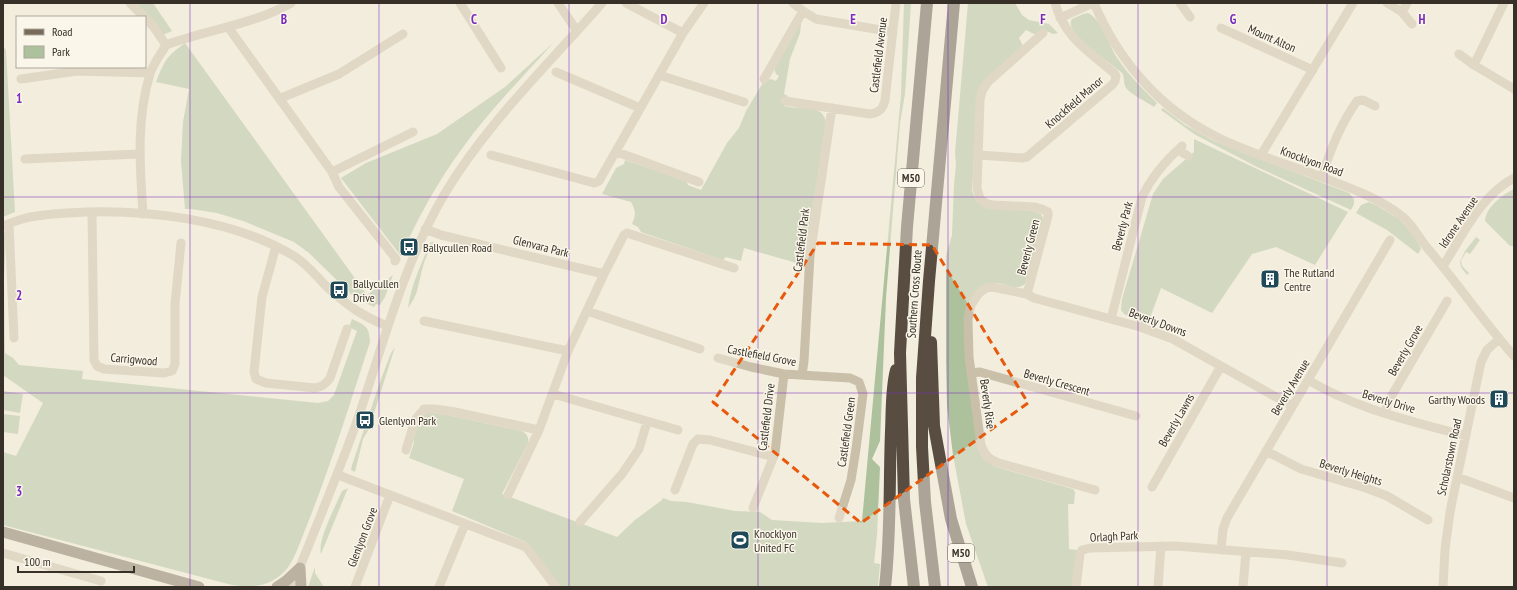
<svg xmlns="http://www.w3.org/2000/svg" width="1517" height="590" viewBox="0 0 1517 590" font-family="'PT Sans Narrow',sans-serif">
<rect width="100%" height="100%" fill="#f2eddd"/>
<path fill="#adc19d" d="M135,3H153L172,31L163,35Z
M904,3H911L905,94L900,123L886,298L880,441L872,459L880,467L877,535L874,563L880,564L878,587H560L526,542L452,511L464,479L409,458L414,443L413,439L419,419L427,413H433L452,416L522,431C527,434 529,437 528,443L502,494L617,537L635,520L662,500L663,498L671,501L687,502L735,511L760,512L772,520L822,523L862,521L901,95Z
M968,3H1015L1022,15L1029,20L1049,24L1058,33L1053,34L1042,29L1036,35L1026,30L1019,38L1023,46L978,96L972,190C974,199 978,204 987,208L1034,211L1041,214L1044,220L1025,284C1015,291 1008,284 997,283C994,283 990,283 987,284L969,302L978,447C981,457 986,462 996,467L1073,489L1075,492L1074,504H1068L1069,549L1077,550L1073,587H988L966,524L953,455L947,406L946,361V256L952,235L954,184L956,165L955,153Z
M1088,13C1105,22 1108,45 1118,59C1129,76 1144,90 1157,103L1154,107C1147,102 1130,94 1126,88C1123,83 1125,77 1122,73C1112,63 1062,33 1072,19L1083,14Z
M800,23L801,24L800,33L790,59L784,94L788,96L787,97H785L784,106L796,108L798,106C810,109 823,107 826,122L804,265L744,248L741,261L726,257L723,260L641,232L638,227L632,224C636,215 636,211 631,202L602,194L616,168L624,164L625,160L686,181L688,185L701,190L727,143L739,128L746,111L764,81L771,79L776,81L779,76L776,74L774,68Z
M185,43L367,295L393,275L385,297L380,305L376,304L374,307L355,298L309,253L294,242L243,221L217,213L191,209H185L181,161L183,122L189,89L156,82C165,60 165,58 185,43Z
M553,43C522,78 488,112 461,150C437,183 417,219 401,256L341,178L366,163L437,134L505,87Z
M3,46L6,50L15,212L3,217Z
M1163,108L1185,125L1214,141L1349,193L1354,199V204L1351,210L1257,167L1194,134L1161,110Z
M1194,139L1348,212L1315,265L1276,247L1252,254L1212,313L1161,288L1147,326L1124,314L1121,310L1122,299L1153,194L1163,179L1194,152Z
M1514,189V246H1510L1485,221C1486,207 1502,195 1514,189Z
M1369,202L1376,205L1399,219L1410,231L1419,244L1421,249L1418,254L1387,230L1356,213L1361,205Z
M6,232L4,281L5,353L13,358L19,365L83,371L82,379L318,403L328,401L334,395L357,331L349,327L352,319C366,326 369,326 370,342C350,403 331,465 307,525C302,537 294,562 285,571C269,587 253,588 232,585L3,525V452L16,456L43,403L3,375V233Z
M1476,237L1480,240L1470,254L1466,252L1461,261L1462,266L1469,273L1467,275L1461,267L1460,262L1465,251Z
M432,242L438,243C423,249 421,280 416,294C414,299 411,304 408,308C411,285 421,265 430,243Z
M395,347L369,429L363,439L355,472L351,470L352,465L381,379L391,353Z
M3,391L23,394L20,413L3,410Z
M3,414L20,416L18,434L3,432Z
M348,488L321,554C317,541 336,505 342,491Z
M315,567V573L324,587H308Z"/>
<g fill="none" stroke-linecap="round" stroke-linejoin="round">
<path stroke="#cabfa9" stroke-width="9" d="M130,3L144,17
M460,3L501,68
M558,3L577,31
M626,3L683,33
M793,3L803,11L816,19L893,32
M1094,3C1118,60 1159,108 1215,136C1244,151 1277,161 1308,172C1339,184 1377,196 1403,217C1414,226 1420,240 1429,250C1459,285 1484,322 1514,356
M1180,3L1190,17
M1387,3L1402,12L1412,24
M1504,3L1474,65L1514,89
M1402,12L1407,3
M145,18L153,26L166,45
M1060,18L1093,3
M228,27L332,172L339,187L396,259L395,261
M1221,28L1313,70
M166,45C206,30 255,24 291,3
M1459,54L1474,65
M556,72L640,108
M659,75L744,102
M21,79L77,71L150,73
M764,79L803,11
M281,98L339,74L403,34
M785,101L870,114C879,113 883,109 885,100L896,3
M1178,150L1188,156
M617,152L699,182
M491,155L594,183L599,181L683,33L704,3
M979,155L1022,158L1027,157L1112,85L1115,81L1116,76L1114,73C1087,50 1065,38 1055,3
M1261,155L1353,3
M25,159L139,154
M332,172L413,132
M1322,177C1330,150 1340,125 1357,101L1363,100L1375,106
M92,212L94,360L97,366L104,369L164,373L172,371L175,364V304L181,243
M143,214C140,167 136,120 150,74C153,64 161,54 166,45
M9,224L14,338
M3,226C10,223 18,220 26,218C39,215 54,214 68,213C139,208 232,218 294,256C307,264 316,276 327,287C348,306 362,316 387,326
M425,229L441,235L604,274L568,351L539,430L508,495
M276,246L262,297L254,372L256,379L266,383L315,388C322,387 326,384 330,378L347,329
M1443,266C1463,235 1480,196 1514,178
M604,274L624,235L627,233L734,268
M1027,294L1048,216V212L1042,209L1035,207L993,205L987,204L980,199L977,188L980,100L982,91L988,82L1043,33
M587,311L700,349
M1111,319L1142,197C1152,176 1165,161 1182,146
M424,321L568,351
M718,358L751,367L784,374L850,378L859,382L863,394L856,449L851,480L839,518
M971,373L980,372L1136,416
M802,375L804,361L810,255L832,108
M1308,380C1356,409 1412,421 1466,436
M553,394L678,430
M1385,412L1388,402L1447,301
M406,450L415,420L424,409H435L455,412L539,430
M1266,451L1301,469L1366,488L1387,496L1428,520
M338,475L526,547L556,587
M1457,477L1514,498
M1152,487L1221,366
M675,490L693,444L698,439L710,440L774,457
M1095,490L999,463C989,460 985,455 981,445L969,357L968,319L971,305L979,293L986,288L992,287L1027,294L1034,298L1140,327L1173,339L1292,406
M753,508L775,453L784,374
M580,522L622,474L639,449L647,422
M1221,550L1223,529L1227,518L1390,240
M3,553L101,581
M292,587C314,531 338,475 358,418C384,342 403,265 444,195C486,124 548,65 602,3
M355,587L390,495
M439,587L465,524
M1076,587L1080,554L1082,550L1090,548L1176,546L1288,555L1342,563
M1158,587L1161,546
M1243,587L1246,552
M1443,587L1445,549L1450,512L1481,362L1487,350L1499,339"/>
<path stroke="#796b5a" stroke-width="11" d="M3,532L199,587
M300,568L301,587
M277,587L286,581L300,568"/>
<path stroke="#584d40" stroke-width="12" d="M931,342L934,426L951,519L972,587
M885,587C891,535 889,483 891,431C892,410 891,389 896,370
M914,587L904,499L900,353L907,227L927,3
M935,587L925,502L922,447V378L929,281L954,3"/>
</g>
<path d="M0 0H1517V590H0ZM818,243L932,245L1028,403L861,523L713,402Z" fill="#f2eddd" fill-opacity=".55" fill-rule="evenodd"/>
<path fill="none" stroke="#e8590c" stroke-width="3" stroke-dasharray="8 5" stroke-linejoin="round" d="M818,243L932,245L1028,403L861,523L713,402Z"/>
<path fill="none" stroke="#7b2cbf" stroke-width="1" stroke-opacity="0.55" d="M190,3V587M379,3V587M569,3V587M758,3V587M948,3V587M1138,3V587M1327,3V587M3,197H1514M3,393H1514"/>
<defs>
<g id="bus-square" transform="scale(1)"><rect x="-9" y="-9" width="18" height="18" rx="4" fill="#1f4858" stroke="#faf6e9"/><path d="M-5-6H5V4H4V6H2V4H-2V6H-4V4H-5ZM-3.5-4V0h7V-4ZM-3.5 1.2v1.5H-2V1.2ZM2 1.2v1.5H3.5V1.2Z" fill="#fff"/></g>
<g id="building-square" transform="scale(1)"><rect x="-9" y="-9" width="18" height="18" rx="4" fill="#1f4858" stroke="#faf6e9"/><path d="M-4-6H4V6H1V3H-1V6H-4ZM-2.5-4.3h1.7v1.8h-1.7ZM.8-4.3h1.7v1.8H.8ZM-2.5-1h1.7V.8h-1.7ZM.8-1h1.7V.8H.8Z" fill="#fff"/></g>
<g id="stadium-square" transform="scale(1)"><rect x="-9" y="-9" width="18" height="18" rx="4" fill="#1f4858" stroke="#faf6e9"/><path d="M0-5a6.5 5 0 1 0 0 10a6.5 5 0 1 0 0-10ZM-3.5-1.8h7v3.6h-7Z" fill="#fff"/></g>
</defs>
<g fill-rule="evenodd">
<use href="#bus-square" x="409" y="247"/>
<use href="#building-square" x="1270" y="279"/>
<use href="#bus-square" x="339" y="290"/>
<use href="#building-square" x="1499" y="399"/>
<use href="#bus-square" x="365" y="420"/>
<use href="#stadium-square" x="740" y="540"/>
</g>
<g text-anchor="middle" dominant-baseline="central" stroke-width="3" stroke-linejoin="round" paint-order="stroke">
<g fill="#faf6e9" stroke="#726b63" stroke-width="1">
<rect x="898" y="169" width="26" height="18" rx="3"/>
<rect x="948" y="544" width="26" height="18" rx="3"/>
</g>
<g font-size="11" font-weight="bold" fill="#373029">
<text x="911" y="178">M50</text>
<text x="961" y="553">M50</text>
</g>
<g font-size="12" fill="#373029" stroke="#faf6e9">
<text transform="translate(1272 38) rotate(24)">Mount Alton</text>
<text transform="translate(878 55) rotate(-83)">Castlefield Avenue</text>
<text transform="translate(1074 102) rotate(-41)">Knockfield Manor</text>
<text transform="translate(1312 161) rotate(20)">Knocklyon Road</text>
<text transform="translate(1458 222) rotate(-56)">Idrone Avenue</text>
<text transform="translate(1122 226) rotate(-75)">Beverly Park</text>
<text transform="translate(801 240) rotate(-83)">Castlefield Park</text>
<text transform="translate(541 246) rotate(14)">Glenvara Park</text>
<text transform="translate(1028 247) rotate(-75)">Beverly Green</text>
<text transform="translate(914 294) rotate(-86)">Southern Cross Route</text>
<text transform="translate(1158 322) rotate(20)">Beverly Downs</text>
<text transform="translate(1405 350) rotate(-60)">Beverly Grove</text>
<text transform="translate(762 355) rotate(11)">Castlefield Grove</text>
<text transform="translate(134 359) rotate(5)">Carrigwood</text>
<text transform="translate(1057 382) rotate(16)">Beverly Crescent</text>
<text transform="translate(1290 387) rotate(-59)">Beverly Avenue</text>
<text transform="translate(1389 401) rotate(17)">Beverly Drive</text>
<text transform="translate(988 404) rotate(82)">Beverly Rise</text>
<text transform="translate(766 417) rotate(-83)">Castlefield Drive</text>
<text transform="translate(1176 420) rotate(-60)">Beverly Lawns</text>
<text transform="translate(846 432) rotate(-82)">Castlefield Green</text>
<text transform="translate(1449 457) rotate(-78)">Scholarstown Road</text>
<text transform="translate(1351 472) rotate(17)">Beverly Heights</text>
<text transform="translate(1114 536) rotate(-3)">Orlagh Park</text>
<text transform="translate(362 537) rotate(-69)">Glenlyon Grove</text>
</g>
<g font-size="12" fill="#373029" stroke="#faf6e9" text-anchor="start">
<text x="423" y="247">Ballycullen Road</text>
<text x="1284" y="272">The Rutland<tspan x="1284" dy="14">Centre</tspan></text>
<text x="353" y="283">Ballycullen<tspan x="353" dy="14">Drive</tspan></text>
<text x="1485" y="399" text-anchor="end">Garthy Woods</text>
<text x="379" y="420">Glenlyon Park</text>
<text x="754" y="533">Knocklyon<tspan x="754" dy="14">United FC</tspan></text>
</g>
</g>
<g font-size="13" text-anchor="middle" font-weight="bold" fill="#7b2cbf" stroke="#faf6e9" stroke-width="3" stroke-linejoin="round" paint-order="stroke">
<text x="284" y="24">B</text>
<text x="474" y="24">C</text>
<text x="664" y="24">D</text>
<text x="853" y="24">E</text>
<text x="1043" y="24">F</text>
<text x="1233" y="24">G</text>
<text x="1422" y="24">H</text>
<text x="19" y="103">1</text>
<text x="19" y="300">2</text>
<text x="19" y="496">3</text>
</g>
<rect width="1517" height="590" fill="none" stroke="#373029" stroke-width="8"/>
<rect x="16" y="16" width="130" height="52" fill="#faf6e9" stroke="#aca79c"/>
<rect x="24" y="29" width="20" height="6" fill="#796b5a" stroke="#aca79c"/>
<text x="52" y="36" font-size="12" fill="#373029">Road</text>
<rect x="24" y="46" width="20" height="12" fill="#adc19d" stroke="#aca79c"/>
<text x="52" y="56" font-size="12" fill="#373029">Park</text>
<path d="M18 566v6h116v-6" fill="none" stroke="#373029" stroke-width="2"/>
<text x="24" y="566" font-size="12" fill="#373029" stroke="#faf6e9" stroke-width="3" paint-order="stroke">100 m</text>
</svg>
